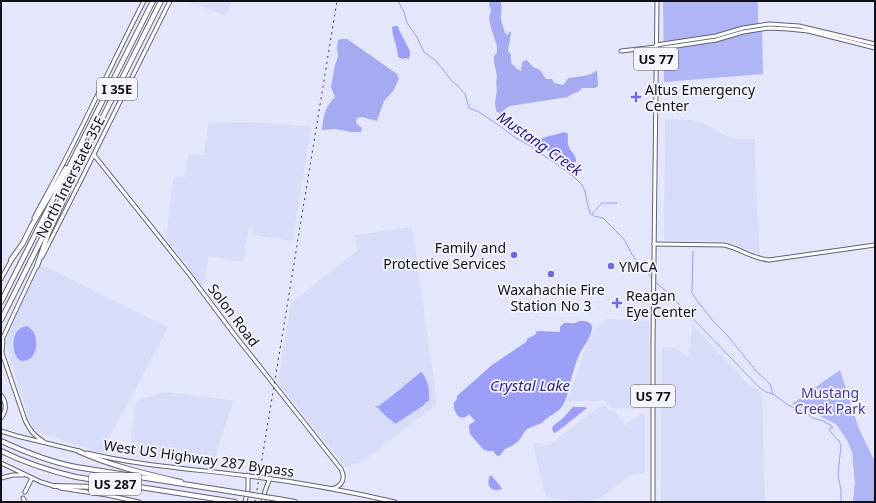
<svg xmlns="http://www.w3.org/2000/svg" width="876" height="503" viewBox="0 0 876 503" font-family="'Noto Sans',sans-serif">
<rect width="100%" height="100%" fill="#e4e6fb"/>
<path fill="#d9dcf8" d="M187,1H232L226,16Z
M665,119L692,120L708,125L722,134L729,137L737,139H755L756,190L757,205L760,255L726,241L664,240Z
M214,122L269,123L311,127L292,241L252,235L254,225H252L249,226L243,262L209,256L203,287L166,238L174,176L185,177L187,160L189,156L192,154L204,155L208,125Z
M412,227L437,404L361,463L353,464L346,468L278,383L291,303L357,251L355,235Z
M40,264L168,327L108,441L107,453L94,450L49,436L37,431L33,427L29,419L8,352L7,342L9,329L19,309L21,301Z
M607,319L649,321V409L611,408L607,404V401H567L588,342L593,331Z
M692,324L752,388L759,389L762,393L765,502H661L662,347H670L677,349L689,357Z
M163,392L203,396L233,401L212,467L129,456L136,401Z
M600,406H606L611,411L613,409L625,425L641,414H645V473L632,474L602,497L601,498L595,499L586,502L552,498L545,496L533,444L540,443L546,445L551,444Z"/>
<path fill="#b0b5f5" d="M663,1H758V21L762,33L763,74L664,82Z
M840,370L859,429L875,462V502H854L853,499L855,483L852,452L847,440L836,424L812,412L792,404Z"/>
<path fill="#a5aaf1" d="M490,1H502L501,3C503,10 500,13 501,20C502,24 504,29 505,33L508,35L509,32H511L508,51L511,55V63L517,69L521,71L522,62L527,60L533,67L540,70L546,79H552L554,83L563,85L566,82L568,78C576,77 592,76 597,70L598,86L595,88H582C577,95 572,92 568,97L510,106L505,109L504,113L501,114L496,111L495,102L497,90L496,83L497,76L494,62V56L497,53V46L491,28L489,19L491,10L489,5Z
M342,39H347L397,74L399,78L394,90L384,101L377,121L362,117L357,118L356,123L362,128L361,132H351L335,129L322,130C324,115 324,109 335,97L331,87L335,65L338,56L337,48L338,40Z"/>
<path fill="#9c9ff8" d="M394,26H398L399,30L410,51V56L409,57V60L407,58L403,59L398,57C398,47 392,37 392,27Z
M565,132L568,134C568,138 567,144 569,147C571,153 576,153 576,162C573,163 573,163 570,162C563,161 547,150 540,146L539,143L542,138Z
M579,321C584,321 591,321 592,327C592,336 583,347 579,355C576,362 574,369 572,376C569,385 568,397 563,405C558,414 547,416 542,423C537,425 530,427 526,430C522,434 521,440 516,443C510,448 504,447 501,455L497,456L493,451H487L483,449L470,434L469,425L475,421L469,414C460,424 453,412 454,403L457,399V396L492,365L526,342L527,339L535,335L537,331L560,332V327L564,323C569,322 575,325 579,321Z
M27,326C35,330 37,339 36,348C35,353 32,358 27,360C12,368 6,328 27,326Z
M421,372C428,378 430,392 429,401L426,402L424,405L395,424C393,421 391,420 388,418C383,414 380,409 375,406H379L398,391Z
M573,407H584L587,408L558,431L554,433L552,429L553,426L563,418Z
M491,475L501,487L502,489C492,493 485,486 490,476Z"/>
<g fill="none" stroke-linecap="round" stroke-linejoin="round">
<path stroke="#9c9ff8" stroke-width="1" d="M398,1L404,12L407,23L417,37L424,52L436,61L452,81L458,86L465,94L469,108L479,112L503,128L514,137L529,145L572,175L582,185L585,191L587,202L590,213L594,216L603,218L622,237C627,242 629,250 633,256C639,264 646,271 652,278
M592,214L602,203H617
M693,251L692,293L698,302L714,322L727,335L757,372L770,384L773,393
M654,281C659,286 665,289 670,295L759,387L766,392L773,394L788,405L808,414L812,418L823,421L832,426L833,428H830L829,430L839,441L841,445L838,475L841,490V502"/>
<g stroke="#606274" stroke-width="5">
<path id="secondary" d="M656,45L716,36L743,28L769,24L799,26L875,44
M656,49L716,40L743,32L769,28L788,29L808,31L875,48
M621,51L656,47
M94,155L189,274L234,334L341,469C346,479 342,486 332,489
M34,218C45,197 56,178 66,158C93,106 117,53 144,1
M654,244L724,245C739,248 753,259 769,260L875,245
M42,257L84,174L170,1
M1,279L12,259
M3,341L2,353L25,420C30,431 34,435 44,442
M1,342L13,316L37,265
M1,395C7,403 7,410 1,418
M1,431L17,436L79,451
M87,453C140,466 195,469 249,476C298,482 347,491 395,502
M1,463L41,482L54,486
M1,478L13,475H23
M60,488L107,495L139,502
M25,492L32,478
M23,498L25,502
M245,502L248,489V475
M263,502L265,491L270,478"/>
</g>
<g stroke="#606274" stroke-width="5">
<path id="primary" d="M653,502V342L657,1"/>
</g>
<g stroke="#606274" stroke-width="6">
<path id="highway" d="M11,260L23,243L32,225L66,168
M37,266L48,234L68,191
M1,302L153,1
M1,320C54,214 108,107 161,1
M1,441C25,452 50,462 76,467L234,492
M1,451C25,463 50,471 76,477L235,502
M78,451C111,466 147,474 181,482
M54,486L97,487L130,489
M278,499L295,502"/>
</g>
<use href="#secondary" stroke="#fff" stroke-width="3"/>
<use href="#primary" stroke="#fff" stroke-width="3"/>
<use href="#highway" stroke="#fff" stroke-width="4"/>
<path stroke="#383a43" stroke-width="1" stroke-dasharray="2 4" stroke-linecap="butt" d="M255,502L337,1"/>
<g stroke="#606274" stroke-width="6" stroke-linecap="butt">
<path id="highway-bridge" d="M234,492L278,499"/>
</g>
<use href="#highway-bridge" stroke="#fff" stroke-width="4"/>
</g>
<g fill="#6d69e3" stroke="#f4f5fd" stroke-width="1.5">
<path d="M634 91h4v4h4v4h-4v4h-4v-4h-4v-4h4z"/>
<circle cx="514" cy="255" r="4"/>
<circle cx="611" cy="266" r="4"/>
<circle cx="551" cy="274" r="4"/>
<path d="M615 297h4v4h4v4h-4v4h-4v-4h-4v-4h4z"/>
</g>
<g text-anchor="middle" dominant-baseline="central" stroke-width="3.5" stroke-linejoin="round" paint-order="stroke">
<g fill="#f4f5fd" stroke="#55565d" stroke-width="1">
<rect x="634" y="48" width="44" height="22" rx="3"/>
<rect x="97" y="78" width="40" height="22" rx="3"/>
<rect x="631" y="385" width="44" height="22" rx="3"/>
<rect x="89" y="473" width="52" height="22" rx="3"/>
</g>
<g font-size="13" font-weight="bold" fill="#111219">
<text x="656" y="59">US 77</text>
<text x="117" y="89">I 35E</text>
<text x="653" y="396">US 77</text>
<text x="115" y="484">US 287</text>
</g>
<g font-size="14" fill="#111219" stroke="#f4f5fd" text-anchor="start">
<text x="645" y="89">Altus Emergency<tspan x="645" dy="16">Center</tspan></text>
<text x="506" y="247" text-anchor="end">Family and<tspan x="506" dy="16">Protective Services</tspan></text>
<text x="619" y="266">YMCA</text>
<text x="551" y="289" text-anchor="middle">Waxahachie Fire<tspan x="551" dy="16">Station No 3</tspan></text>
<text x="626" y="295">Reagan<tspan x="626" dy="16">Eye Center</tspan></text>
</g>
<g font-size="14" fill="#111219" stroke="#f4f5fd">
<text transform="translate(70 177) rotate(-63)">North Interstate 35E</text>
<text transform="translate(234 315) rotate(53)">Solon Road</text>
<text transform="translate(199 458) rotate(8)">West US Highway 287 Bypass</text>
</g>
<g font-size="14" fill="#40379b" stroke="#f4f5fd">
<text x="830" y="392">Mustang<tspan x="830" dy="16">Creek Park</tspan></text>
</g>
<g font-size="15" font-style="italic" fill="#2d1c80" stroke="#f4f5fd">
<text transform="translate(540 143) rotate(35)">Mustang Creek</text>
<text x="530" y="385">Crystal Lake</text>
</g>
</g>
<rect width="876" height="503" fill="none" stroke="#111219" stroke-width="4"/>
</svg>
